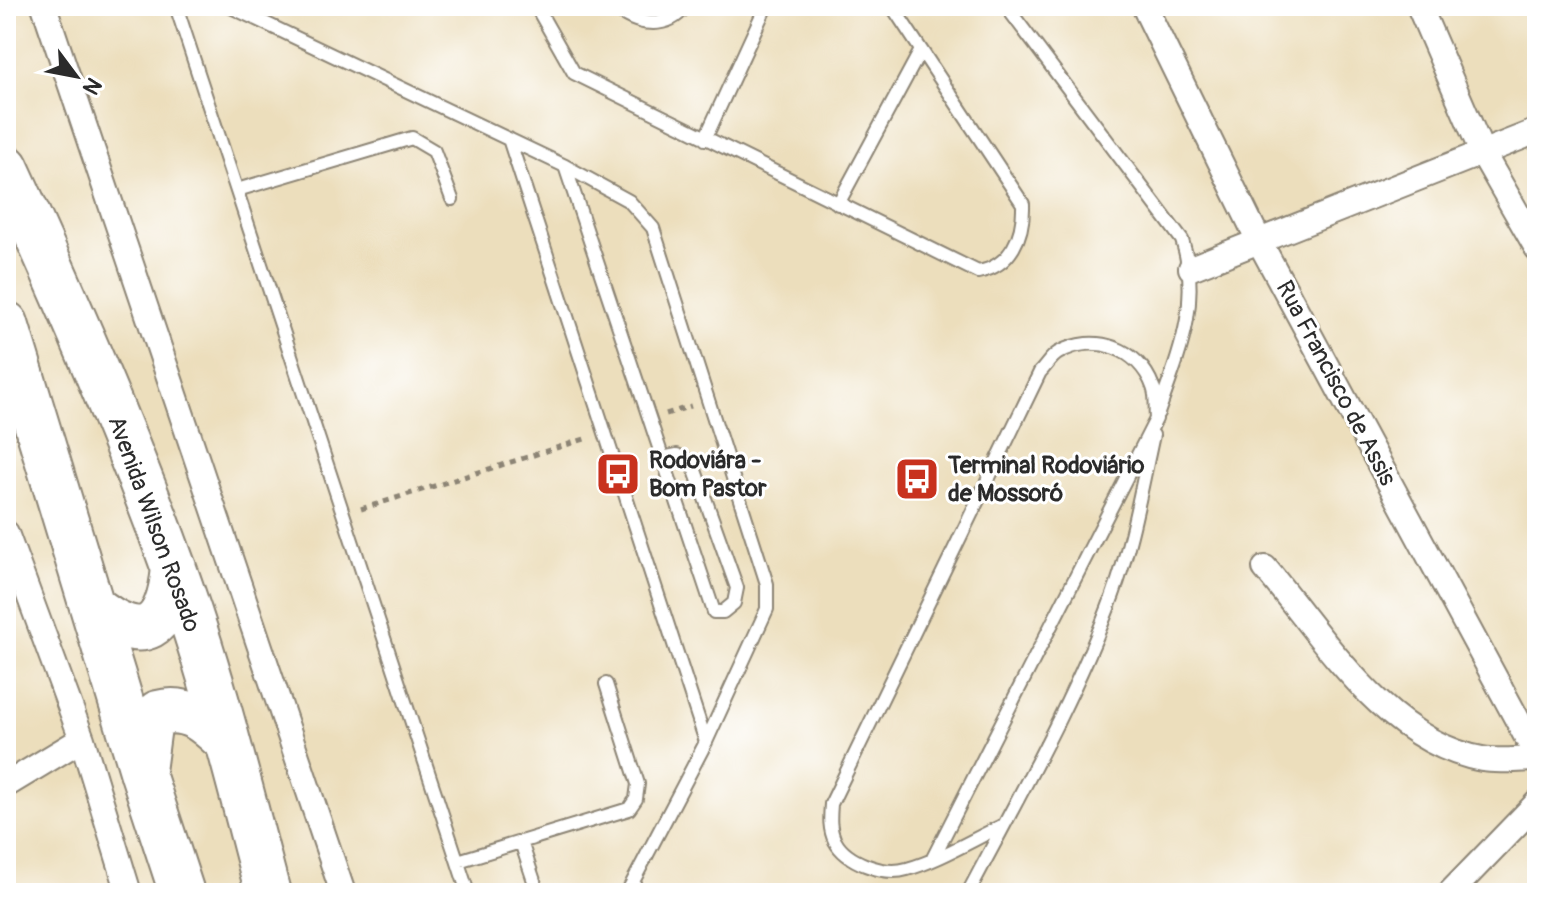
<svg xmlns="http://www.w3.org/2000/svg" width="1543" height="899" viewBox="0 0 1543 899" font-family="Pangolin,sans-serif">
<rect width="100%" height="100%" fill="#fff"/>
<filter id="ink" filterUnits="userSpaceOnUse"><feTurbulence type="fractalNoise" baseFrequency=".0125" numOctaves="2"/><feDisplacementMap in="SourceGraphic" scale="16" xChannelSelector="R" yChannelSelector="G"/><feConvolveMatrix kernelMatrix="1 2 1 2 8 2 1 2 1" color-interpolation-filters="sRGB"/></filter>
<filter id="wash" filterUnits="userSpaceOnUse"><feTurbulence type="fractalNoise" baseFrequency=".006" numOctaves="4" result="noise"/><feDisplacementMap in="SourceGraphic" scale="32" xChannelSelector="R" yChannelSelector="G"/><feGaussianBlur stdDeviation="1.8" result="paint"/><feColorMatrix in="noise" values="0 0 0 0 0 0 0 0 0 0 0 0 0 0 0 0 0 1.4 0 .05"/><feComposite in="paint" operator="in"/></filter>
<g filter="url(#wash)">
<rect width="100%" height="100%" fill="#ecdebc"/>
</g>
<g filter="url(#ink)">
<g fill="none" stroke-linecap="round" stroke-linejoin="round">
<g stroke="#8c8474" stroke-width="16">
<path id="lane" d="M176,6L468,893
M229,6L565,166L629,201L653,228L767,584V609L706,742L627,893
M536,6L574,73L978,272C1011,266 1024,236 1023,204L892,6
M613,6C635,26 667,31 686,6
M1006,6L1182,240C1202,302 1179,354 1158,413
M509,139L706,742
M705,139L766,6
M565,166L714,612H723L734,603L737,588L692,462L677,455L662,458
M237,190L412,138L434,151L452,199
M838,204L921,50
M521,842L538,893
M933,858L1156,419C1155,409 1157,396 1153,387C1139,348 1094,332 1058,353C1051,357 1046,366 1040,372L831,804C830,817 829,829 835,841C846,862 884,876 907,869C940,860 973,839 1004,825
M458,861L629,809L636,799L638,784L606,684
M968,893C1019,796 1075,698 1113,595C1132,543 1141,489 1153,435"/>
</g>
<g stroke="#8c8474" stroke-width="28">
<path id="street" d="M44,6L343,893
M1144,6L1259,241L1537,756
M1419,6L1482,152L1537,248
M1191,268L1537,131
M6,533L82,739L129,893
M1265,568C1324,638 1385,741 1482,759C1499,762 1519,759 1537,759
M6,785L82,739
M1450,893L1537,803"/>
</g>
<g stroke="#8c8474" stroke-width="48">
<path id="highway" d="M6,167C66,298 124,430 173,566C212,672 239,784 268,893
M6,324L143,774L182,893
M92,606C144,648 168,629 174,568
M143,771L149,726L158,713C188,705 207,723 228,743"/>
</g>
<path stroke="#8c8474" stroke-width="5" stroke-dasharray="6 6" stroke-linecap="butt" d="M666,414L691,406
M361,509L588,438"/>
<use href="#lane" stroke="#fff" stroke-width="12"/>
<use href="#street" stroke="#fff" stroke-width="24"/>
<use href="#highway" stroke="#fff" stroke-width="44"/>
</g>
</g>
<defs>
<g id="bus-square" transform="scale(2.3)"><rect x="-9" y="-9" width="18" height="18" rx="4" fill="#c8321e" stroke="#fff"/><path d="M-5-6H5V4H4V6H2V4H-2V6H-4V4H-5ZM-3.5-4V0h7V-4ZM-3.5 1.2v1.5H-2V1.2ZM2 1.2v1.5H3.5V1.2Z" fill="#fff"/></g>
</defs>
<g fill-rule="evenodd">
<use href="#bus-square" x="618" y="474"/>
<use href="#bus-square" x="917" y="479"/>
</g>
<g text-anchor="middle" dominant-baseline="central" stroke-width="6" stroke-linejoin="round" paint-order="stroke">
<g font-size="24" fill="#2b2b2b" stroke="#fff">
<text transform="translate(1336 383) rotate(62)">Rua Francisco de Assis</text>
<text transform="translate(154 524) rotate(70)">Avenida Wilson Rosado</text>
</g>
<g font-size="24" font-weight="bold" fill="#2b2b2b" stroke="#fff" text-anchor="start">
<text x="649" y="460">Rodoviára -<tspan x="649" dy="28">Bom Pastor</tspan></text>
<text x="948" y="465">Terminal Rodoviário<tspan x="948" dy="28">de Mossoró</tspan></text>
</g>
</g>
<rect width="1543" height="899" fill="none" stroke="#fff" stroke-width="32"/>
<g transform="translate(76 76) rotate(122)" stroke="#ffffff" stroke-width="6" paint-order="stroke">
<path d="M0-6L14 30L0 20L-14 30Z" fill="#2b2b2b"/>
<text y="-12" font-size="22" font-weight="bold" text-anchor="middle" fill="#2b2b2b">N</text>
</g>
</svg>
